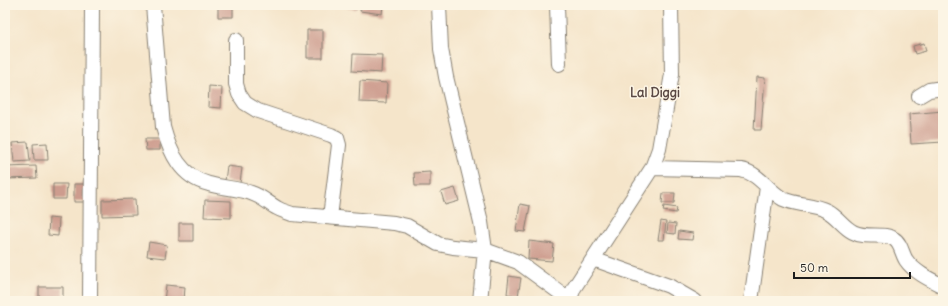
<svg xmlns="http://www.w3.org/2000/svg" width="948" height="306" viewBox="0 0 948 306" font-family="Delius,sans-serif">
<rect width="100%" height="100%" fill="#fcf5e5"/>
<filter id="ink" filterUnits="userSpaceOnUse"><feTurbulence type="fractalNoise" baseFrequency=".025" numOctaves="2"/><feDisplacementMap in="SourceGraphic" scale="8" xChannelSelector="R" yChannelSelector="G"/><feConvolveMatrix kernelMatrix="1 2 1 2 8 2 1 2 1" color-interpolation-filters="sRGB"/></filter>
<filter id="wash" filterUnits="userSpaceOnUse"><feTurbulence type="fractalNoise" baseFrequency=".012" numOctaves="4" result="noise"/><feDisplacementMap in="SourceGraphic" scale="16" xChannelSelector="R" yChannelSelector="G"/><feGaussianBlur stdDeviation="0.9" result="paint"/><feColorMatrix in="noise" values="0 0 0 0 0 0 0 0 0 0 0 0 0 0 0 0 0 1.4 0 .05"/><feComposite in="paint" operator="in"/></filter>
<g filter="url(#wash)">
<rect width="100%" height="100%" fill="#f5e5ca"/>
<g id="blocks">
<path fill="#cd9c8e" d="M218,5H233V17H218Z
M348,5H357V9L347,8Z
M361,5H383L382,14L360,11Z
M307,30H323V58H307Z
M924,43L926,51L915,54L913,46Z
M353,54L382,55L381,73L352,71Z
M757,77L765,78L761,130H754Z
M360,81L387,83L386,103L359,102Z
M209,86L222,87L221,108L208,107Z
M943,111V142L911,144L909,114Z
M145,139H160V150H146Z
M28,142L30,161L14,162L12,143Z
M47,143L48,160H34L33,144Z
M36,166L37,178L5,179V167Z
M227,166L242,168L240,183L225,181Z
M430,172V186H415L414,173Z
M53,184H67L66,199H53Z
M74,184H85V202H74Z
M455,188L459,201L445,205L441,192Z
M663,193H675L674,203H662Z
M135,199L136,215L102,216V200Z
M205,200L231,201V218L204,217Z
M520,204L530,206L525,232L516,231Z
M664,206L677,208L676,213L663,211Z
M49,218L59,219L58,236L48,235Z
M661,221L666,222L664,240H658Z
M179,223H193V241H179Z
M668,223L676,224L675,234L667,233Z
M679,231L693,233L692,240L678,239Z
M529,241L554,244L552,261L528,259Z
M149,242L167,245L165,258L147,256Z
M509,276L521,278L518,296L507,294Z
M166,285L185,287L184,301H164Z
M39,287H63V301H39Z"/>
</g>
</g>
<g filter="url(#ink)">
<use href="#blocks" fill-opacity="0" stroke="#888073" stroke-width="1"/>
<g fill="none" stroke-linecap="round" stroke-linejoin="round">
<g stroke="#888073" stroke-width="16">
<path id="street" d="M153,5L163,127C170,153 181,177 209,184C222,188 238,188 251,193C261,196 268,203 277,208C282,211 287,212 292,214L394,223L407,226L438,244L453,247L485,250L518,262L570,300
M439,5L441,49L446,77L481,222L485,250L480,301
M557,5L559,64
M236,40V84L239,94L245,103L258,111L331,135L337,138L339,145L330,217
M919,96L929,90L943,88
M652,168L741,170C759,173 767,190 783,199C796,205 813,204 827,211C837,216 843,227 853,232C865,239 885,232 894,239C901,243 902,254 906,260C914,272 931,280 943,286
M593,259L669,286L695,301
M90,301L92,5
M569,301L574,288L652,168L659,149L672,74L671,5
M751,301L767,187"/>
</g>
<use href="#street" stroke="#fff" stroke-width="14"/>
</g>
</g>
<g text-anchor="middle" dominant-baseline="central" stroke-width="3" stroke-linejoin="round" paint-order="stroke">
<g font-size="13" font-weight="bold" fill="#5a4944" stroke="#fcf5e5">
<text x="655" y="92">Lal Diggi</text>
</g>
</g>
<rect width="948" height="306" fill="none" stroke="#fcf5e5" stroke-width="20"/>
<path d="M794 272v6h116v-6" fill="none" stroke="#1c1c1c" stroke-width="2"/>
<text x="800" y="272" font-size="12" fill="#1c1c1c" stroke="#fcf5e5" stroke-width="3" paint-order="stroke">50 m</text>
</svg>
